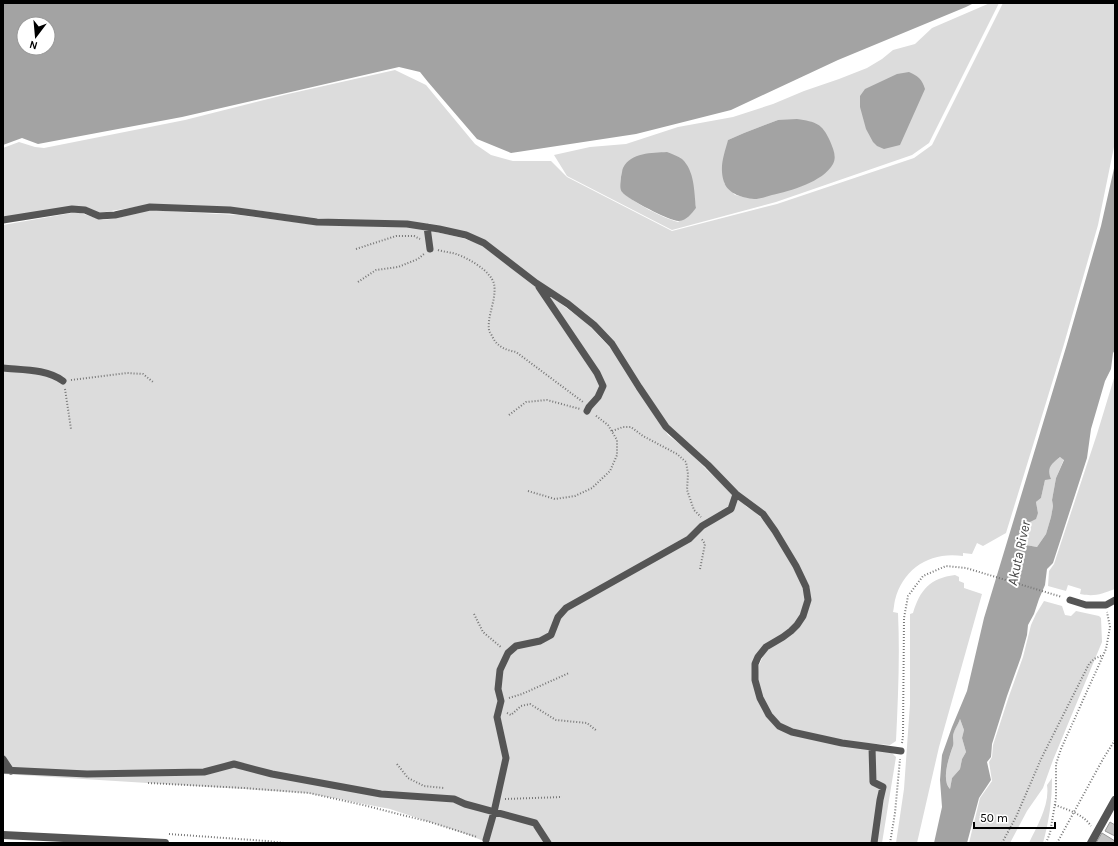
<svg xmlns="http://www.w3.org/2000/svg" width="1118" height="846" viewBox="0 0 1118 846" font-family="Karla,sans-serif">
<rect width="100%" height="100%" fill="#fff"/>
<path fill="#dcdcdc" fill-rule="evenodd" d="M990,3H999L929,143L912,155L776,202L672,230L567,176L554,155L590,147L626,144L678,127L733,117L773,104L804,91L839,79L867,68L882,59L893,50L915,44L932,28ZM778,120L755,199L735,195L724,183L728,140L744,133ZM690,171L696,208L678,222C661,217 636,204 622,192Z
M1003,3H1115V142L1098,225L1064,344L1006,533L983,546L977,543L972,554L963,553V556C931,551 903,568 895,600C894,604 894,608 893,612L898,613C900,656 898,699 896,741L890,745L852,742L791,729L783,725L771,713L763,699L757,679L759,665L765,652L795,631L810,604V588L800,569L775,527L669,427L616,347L536,281L502,255L452,229L303,217L248,209L148,205L99,213L87,207L3,217V148L19,142L35,147L44,148L185,120L288,94L395,70L426,85L475,144L491,155L513,161H551L567,177L672,231L777,204L914,158L932,145Z
M147,210L239,215L318,225L415,227L462,238L480,244L534,286L557,301L587,323L613,351L668,435L690,452L707,470L747,507L755,512L770,526L803,586C805,595 806,605 802,614C795,628 771,643 758,653V700L766,716L776,727L891,752L896,757L882,843H489L463,833L390,809L307,793L3,774V225L77,212L103,220L118,218Z
M1115,375V589C1101,594 1095,597 1080,594L1081,589L1068,585L1066,591L1048,586L1049,571L1054,564L1097,434Z
M1060,457L1064,459L1056,478L1052,500L1053,506L1051,517L1046,534L1037,547L1026,545C1022,530 1028,523 1038,513L1036,502L1041,498L1045,480L1048,473L1049,466Z
M955,575L959,577V581L964,583V588L982,594L939,747L917,843H896L904,789L910,704V614L913,613C920,590 930,578 955,575Z
M1044,601L1062,606L1065,615L1071,616L1076,611L1099,616L1101,618L1102,642L1053,760L1043,788L1027,811L1010,843H969L980,798L992,781L989,762L992,757L993,745L1009,696L1023,657L1031,625L1036,614Z
M960,719L964,730L962,738L966,752L962,759L960,769L952,778L950,789C941,779 949,758 953,746C954,743 953,740 953,737C953,731 958,724 960,719Z
M1052,778C1052,801 1049,821 1043,843H1029C1037,826 1050,805 1047,785Z"/>
<path fill="#a3a3a3" fill-rule="evenodd" d="M3,3H974L966,7L838,60L731,110L636,134L511,153L477,139L428,82L420,72L399,67L182,117L38,144L22,138L3,145ZM24,24H48V48H24Z
M909,72C918,76 922,79 925,89L900,145L884,149L877,146L873,142L866,129L860,107V96L865,89L897,74Z
M797,119C816,122 822,123 830,141C833,149 837,156 833,164C823,182 790,191 772,195C766,197 760,199 754,199C743,198 728,194 724,182C719,167 724,155 728,140L744,133L778,120Z
M667,152C672,154 678,156 682,159C695,171 694,192 696,208C691,214 687,220 679,221C672,222 627,199 622,192C619,188 621,182 621,177C622,174 622,170 623,168C631,152 652,153 667,152Z
M1115,164V350L1113,353L1111,369L1105,381L1091,429L1087,458L1053,563L1047,569L1045,585L1039,599L1034,614L1028,625L1027,635L1021,657L1007,696L992,744L991,757L987,762L991,780L979,798L967,843H934L942,807L940,780L942,755L952,727L967,691L984,618L1067,344L1101,226ZM1060,457L1064,460L1056,478L1052,500L1053,506L1051,517L1046,534L1037,547L1026,545L1024,539L1028,523L1036,519L1038,513L1036,502L1041,498L1045,480L1051,479C1046,467 1052,464 1060,457ZM960,719L964,730L962,738L966,752L962,759L960,769L952,778L950,789C941,780 949,757 953,746C954,743 953,740 953,737C953,731 958,725 960,719Z"/>
<path fill="#c4c4c4" stroke="#999" d="M1110,822L1115,825V836L1105,831Z
M1102,833L1115,841V843H1096Z"/>
<g fill="none" stroke-linecap="round" stroke-linejoin="round">
<path stroke="#777" stroke-width="2" stroke-dasharray="1 2" stroke-linecap="butt" d="M356,249L396,236H414L420,239
M438,250C444,252 450,252 456,254C468,258 491,271 494,284C497,299 487,315 489,330C489,332 492,335 493,338C498,347 506,350 516,352L583,402
M358,282L376,270L398,267L418,259L424,254
M71,380L127,373L143,374L153,382
M65,389L71,429
M509,415L526,402L547,400L580,409
M612,431L623,427H631L643,436L677,454L686,462L688,474L687,490L694,510L701,517
M528,491L555,499L575,496L592,488L610,471L617,455V440L608,425L595,415
M700,569L705,544L701,538
M474,614L483,632L502,648
M509,698L522,694L569,673
M507,713L511,715L521,706L530,704L556,720L587,723L597,731
M902,743L903,736L904,618L908,596L923,576L946,566L966,568L1062,597
M397,764L408,778L424,786L444,788
M148,783L244,788L309,793L363,805L430,822L477,837
M505,799L562,797
M1055,805C1068,810 1083,814 1091,826
M169,834L267,841L284,843
M890,843L895,813L900,759
M1002,843L1016,817L1041,759L1089,664L1094,659L1103,655
M1046,843L1050,833L1056,798V764L1061,749L1106,649L1110,627L1107,612
M1057,843L1103,759L1115,740"/>
<path stroke="#555" stroke-width="7" d="M3,220L72,209L85,210L99,216L115,215L150,207L230,210L317,222L407,224L439,229L466,235L484,243L536,283L568,304L594,325L612,344L639,387L666,427L708,465L736,494L763,514L775,531L796,566L806,587L808,600L803,616L797,625L791,631L783,637L766,647L758,657L755,664V680L760,698L769,715L779,726L792,732L842,743L872,747L873,782L883,787L880,800L874,843
M427,227L430,249
M539,287L597,373L603,386L598,397L589,407L587,411
M3,368C23,370 47,369 63,381
M1070,600L1086,605H1106L1115,600
M872,747L901,751
M3,759L11,771
M3,770L87,774L204,772L234,764L272,774L381,794L454,799L465,804L535,823L548,843
M486,840L494,812L506,758L497,717L501,701L498,689L500,670L508,653L516,646L540,641L551,635L558,617L566,608L689,539L702,526L731,509L736,494"/>
<path stroke="#555" stroke-width="8" d="M1091,843L1115,800"/>
<path stroke="#555" stroke-width="8" d="M3,835L165,843"/>
</g>
<g text-anchor="middle" dominant-baseline="central" stroke-width="4" stroke-linejoin="round" paint-order="stroke">
<g font-size="14" font-style="italic" fill="#444" stroke="#fff">
<text transform="translate(1019 553) rotate(-78)">Akuta River</text>
</g>
</g>
<rect width="1118" height="846" fill="none" stroke="#000000" stroke-width="8"/>
<g transform="translate(36 36) rotate(196)"><circle r="19" fill="#ffffff" stroke="#999999"/>
<path d="M0-3L7 15L0 10L-7 15Z" fill="#000000"/>
<text y="-6" font-size="11" font-weight="bold" text-anchor="middle" fill="#000000">N</text>
</g>
<path d="M974 822v6h81v-6" fill="none" stroke="#000000" stroke-width="2"/>
<text x="980" y="822" font-size="12" fill="#000000" stroke="#ffffff" stroke-width="3" paint-order="stroke">50 m</text>
</svg>
